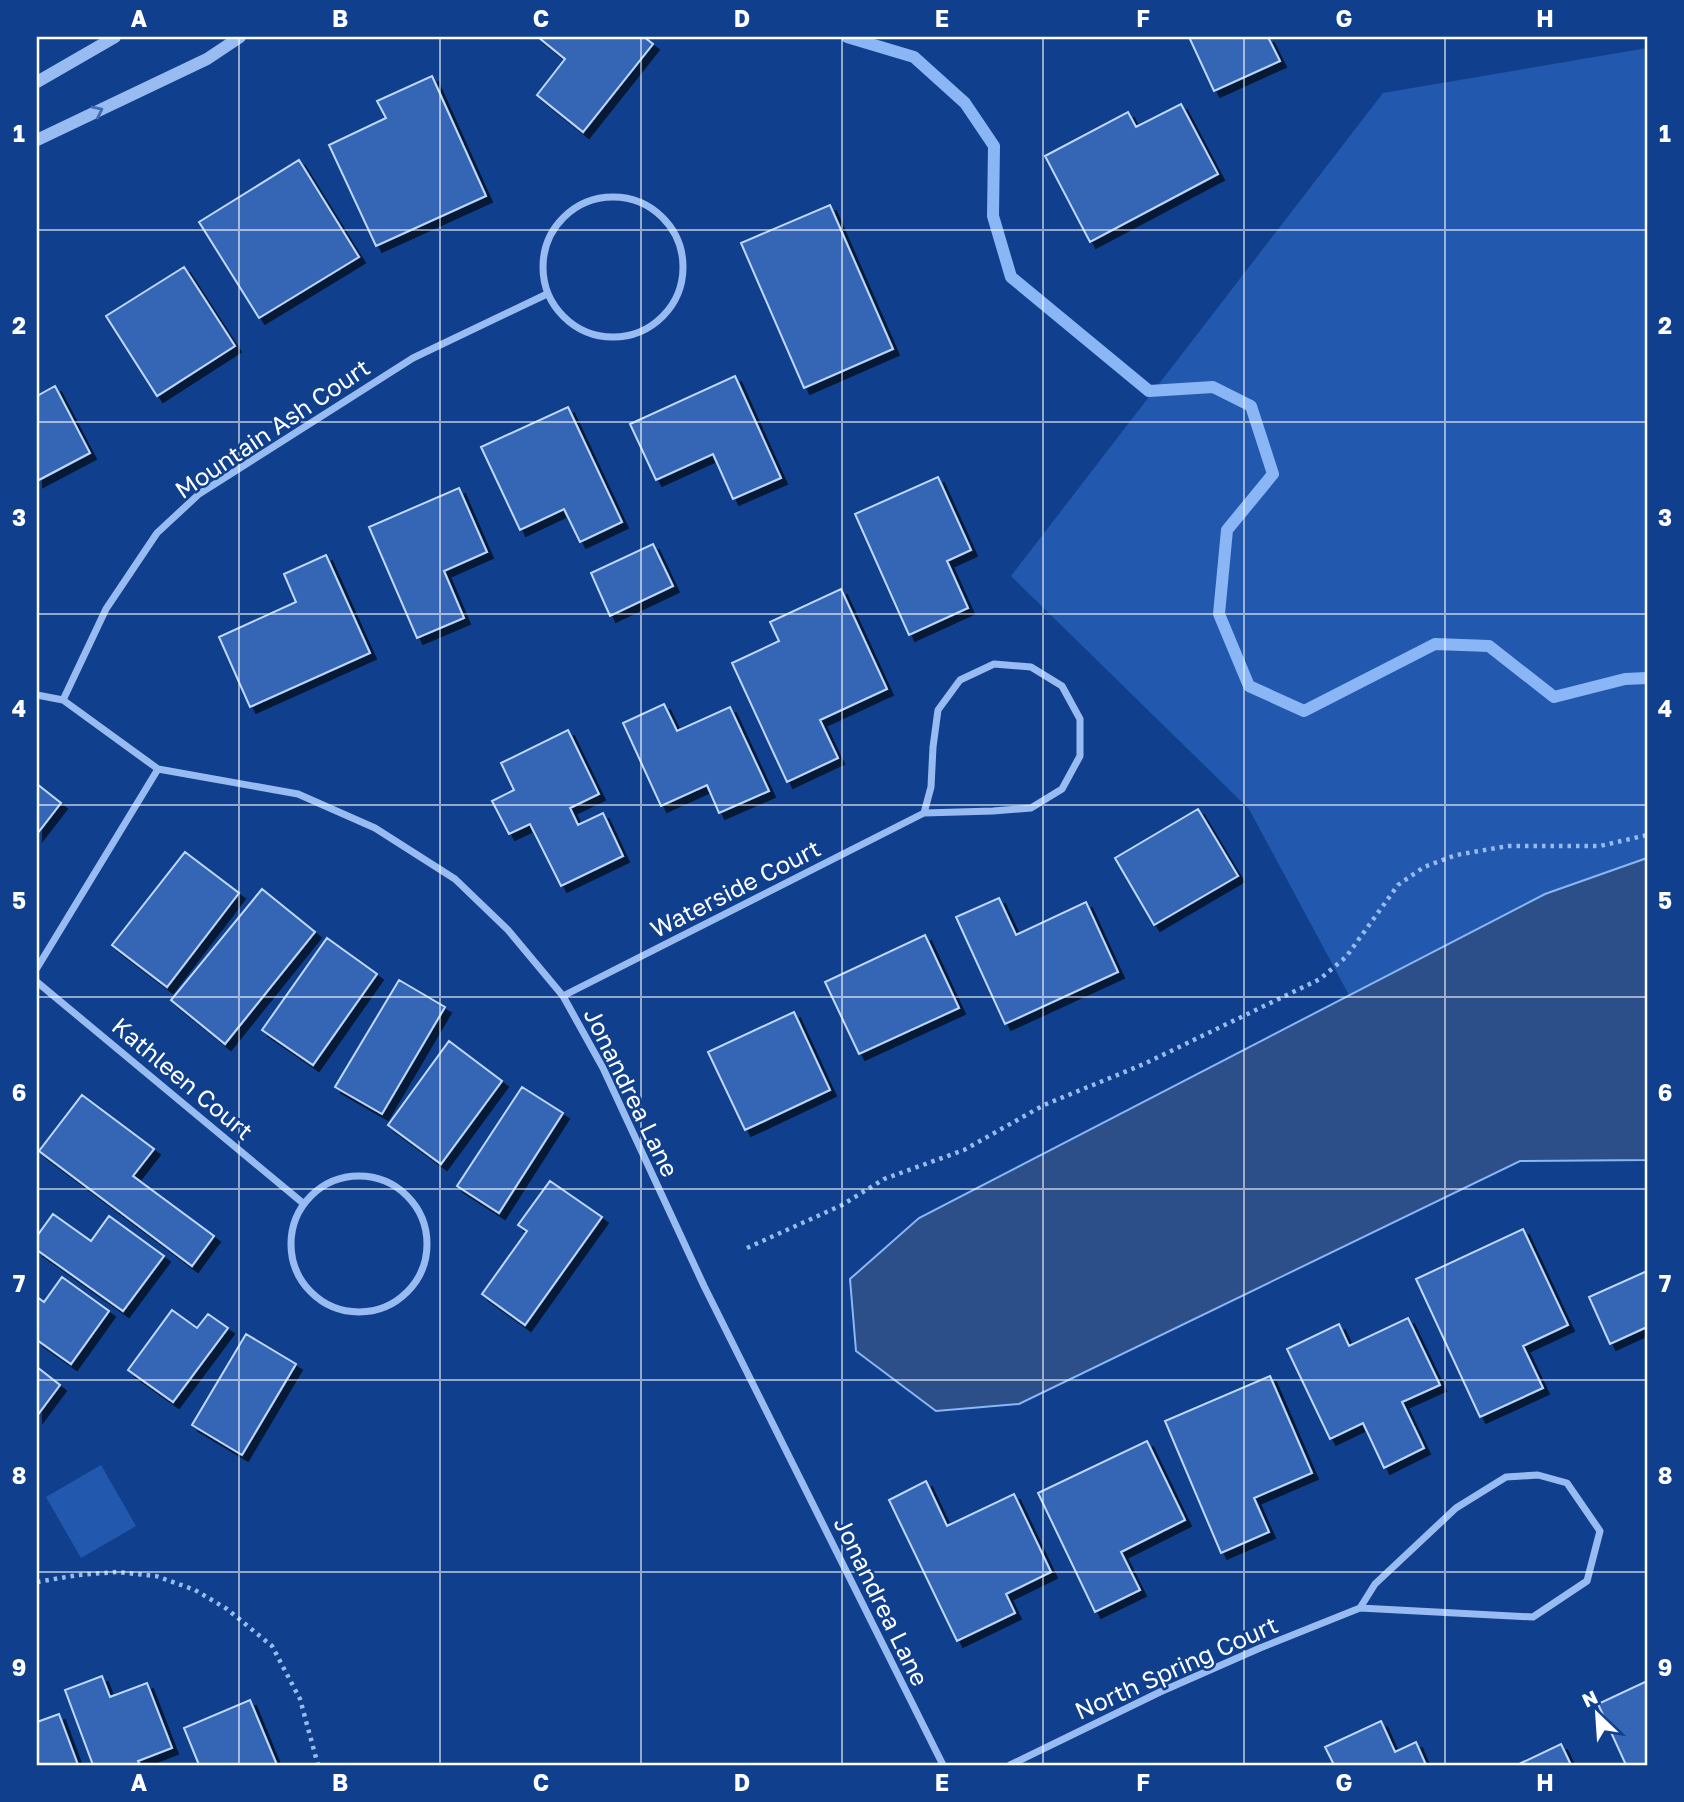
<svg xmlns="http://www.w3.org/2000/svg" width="1684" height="1802" viewBox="0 0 1684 1802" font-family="'Golos Text',sans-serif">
<defs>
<filter id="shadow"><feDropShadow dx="6" dy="6" stdDeviation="0" flood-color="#0009"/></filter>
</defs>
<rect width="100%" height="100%" fill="#10408d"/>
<path fill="#2258ad" d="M1647,48V858L1545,894L1349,995L1249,809L1011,576L1383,93Z
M101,1465L136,1526L81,1558L46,1497Z"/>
<path fill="#2c4f89" stroke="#8ab6f6" stroke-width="2" d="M1647,858V1160L1520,1161L1019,1404L936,1411L856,1351L850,1279L919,1218L1545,894Z"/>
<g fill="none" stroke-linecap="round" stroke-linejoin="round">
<path stroke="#8ab6f6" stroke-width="12" d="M847,37L914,57L965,103L994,146L993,216L1011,277L1149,391L1213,387L1251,406L1273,474L1227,530L1219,614L1249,686L1304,711L1435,644L1489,646L1554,697L1625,679L1647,678"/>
</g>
<path fill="#3466b5" stroke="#bfd8fd" stroke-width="2" filter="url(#shadow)" d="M538,37H644L653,44L583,132L537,95L565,59Z
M1189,37H1268L1280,61L1214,91Z
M432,76L486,196L376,246L329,145L386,118L377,101Z
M1181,104L1218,174L1090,242L1045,156L1128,112L1136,127Z
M299,160L359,257L259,318L199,222Z
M830,205L893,349L804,388L741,243Z
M184,267L235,346L157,396L106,316Z
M735,376L781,478L733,499L713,454L656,480L630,424Z
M55,386L90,453L37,481V396Z
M568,407L622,522L580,542L564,509L520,530L481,447Z
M938,477L971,550L947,561L968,608L909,635L855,514Z
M459,488L487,552L444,571L464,618L417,638L369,527Z
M653,544L673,586L610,616L591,573Z
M326,555L370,653L250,707L219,637L296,602L284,574Z
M841,589L887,689L820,720L838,758L787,782L732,663L779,641L770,622Z
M664,704L677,731L730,707L769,791L719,813L707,785L661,806L623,723Z
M568,730L599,794L570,808L578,825L603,813L623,856L561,886L530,824L509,834L492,801L514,790L501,763Z
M37,784L61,803L37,834Z
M1198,809L1238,876L1154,925L1115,858Z
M185,852L239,893L167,987L112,945Z
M262,889L315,932L225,1044L171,1000Z
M999,898L1016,935L1086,902L1118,972L1005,1024L956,917Z
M925,935L959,1008L859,1054L825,982Z
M327,938L377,974L313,1065L262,1030Z
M399,980L445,1007L382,1114L335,1087Z
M794,1012L830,1090L745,1130L708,1052Z
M449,1041L502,1081L441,1164L388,1125Z
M522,1087L563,1113L499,1213L457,1186Z
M82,1095L154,1149L133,1176L214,1236L192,1266L39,1151Z
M550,1181L602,1217L525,1325L482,1294L527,1231L518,1225Z
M53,1214L91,1241L109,1216L164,1256L123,1311L37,1250V1236Z
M1523,1229L1568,1325L1523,1346L1543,1388L1480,1417L1416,1279Z
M1647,1271V1327L1610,1344L1589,1297Z
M62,1277L109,1311L71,1364L37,1340V1297L44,1302Z
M172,1310L197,1328L208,1314L228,1328L173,1402L128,1370Z
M1408,1318L1440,1385L1402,1402L1424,1448L1384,1468L1363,1423L1330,1439L1287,1349L1339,1324L1349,1346Z
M246,1334L296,1364L242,1455L192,1425Z
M37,1367L60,1385L37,1416Z
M1270,1376L1312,1473L1254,1498L1269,1532L1221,1553L1165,1421Z
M1147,1441L1185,1520L1121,1552L1140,1590L1095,1612L1038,1493Z
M926,1481L947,1526L1014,1494L1051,1572L1006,1594L1015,1613L957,1641L889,1500Z
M102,1676L110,1697L147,1683L172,1748L138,1761L140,1765H93L65,1690Z
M1647,1681V1764L1626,1765L1598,1704Z
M250,1700L277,1765H199L184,1728Z
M59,1714L78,1765H37V1722Z
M1381,1721L1395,1752L1416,1742L1426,1765H1334L1325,1747Z
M1561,1744L1571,1765H1517Z"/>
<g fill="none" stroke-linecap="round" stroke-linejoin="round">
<path stroke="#98bcf2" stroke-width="4.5" stroke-dasharray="3.5 5" stroke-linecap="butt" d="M747,1248L842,1205L884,1179L964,1150L1044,1105L1144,1064L1320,979L1346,957L1398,885L1424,867L1456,855L1508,846H1600L1647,835
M37,1582L78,1575L117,1572L156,1576L195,1590L227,1609L272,1646L300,1699L318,1765"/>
<path stroke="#98bcf2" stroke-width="7" d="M543 267a70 70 0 1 1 140 0a70 70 0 1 1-140 0Z
M994,664L1031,667L1062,686L1080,719V756L1062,789L1031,808L993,811L924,813L931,787L933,747L938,710L960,680Z
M37,695L63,700L158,769L298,794L375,828L455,879L508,930L563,996L603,1068L704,1286L943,1765
M63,700L106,609L157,533L199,494L413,358L547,294
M37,968L158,769
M37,982L304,1204
M563,996L924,813
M291 1244a68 68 0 1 1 136 0a68 68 0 1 1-136 0Z
M1010,1765L1160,1692L1260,1648L1360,1608L1533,1617L1587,1581L1600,1531L1567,1483L1538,1475L1506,1477L1456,1508L1375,1584L1360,1608"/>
<path stroke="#98bcf2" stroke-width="12" d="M37,82L115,37
M37,140L207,59L240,37"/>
</g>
<defs><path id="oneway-chevron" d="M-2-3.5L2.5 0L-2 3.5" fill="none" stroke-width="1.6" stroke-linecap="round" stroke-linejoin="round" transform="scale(1.75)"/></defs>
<use stroke="#406bb0" href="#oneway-chevron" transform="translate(98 111) rotate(-26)"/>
<path fill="none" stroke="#fff" stroke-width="2" stroke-opacity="0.55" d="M239,37V1765M440,37V1765M641,37V1765M842,37V1765M1043,37V1765M1244,37V1765M1445,37V1765M37,230H1647M37,422H1647M37,614H1647M37,805H1647M37,997H1647M37,1189H1647M37,1380H1647M37,1572H1647"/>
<g text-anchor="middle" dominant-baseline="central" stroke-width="5" stroke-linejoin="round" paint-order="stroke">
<g font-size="24" fill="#fff" stroke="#10408d">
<text transform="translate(272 428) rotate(-34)">Mountain Ash Court</text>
<text transform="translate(735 888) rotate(-27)">Waterside Court</text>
<text transform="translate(183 1078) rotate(40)">Kathleen Court</text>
<text transform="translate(632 1092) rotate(64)">Jonandrea Lane</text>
<text transform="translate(882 1601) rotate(64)">Jonandrea Lane</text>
<text transform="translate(1176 1667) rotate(-24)">North Spring Court</text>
</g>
</g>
<rect width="1684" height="1802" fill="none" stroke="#10408d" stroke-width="77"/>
<g transform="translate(1597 1714) rotate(335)" stroke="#10408d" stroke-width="5" paint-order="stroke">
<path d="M0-5L12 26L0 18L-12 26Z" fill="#ffffff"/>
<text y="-10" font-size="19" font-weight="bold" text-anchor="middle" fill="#ffffff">N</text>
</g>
<rect x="38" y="38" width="1608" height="1726" fill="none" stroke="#fff" stroke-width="2.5"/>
<g font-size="23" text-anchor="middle" font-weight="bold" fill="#fff">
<text x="139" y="27">A</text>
<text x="340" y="27">B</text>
<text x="541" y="27">C</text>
<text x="742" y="27">D</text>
<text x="942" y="27">E</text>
<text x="1143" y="27">F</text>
<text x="1344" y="27">G</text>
<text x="1545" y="27">H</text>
<text x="19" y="142">1</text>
<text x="1665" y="142">1</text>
<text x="19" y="334">2</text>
<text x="1665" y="334">2</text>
<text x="19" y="526">3</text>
<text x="1665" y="526">3</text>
<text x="19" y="717">4</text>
<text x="1665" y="717">4</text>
<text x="19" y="909">5</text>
<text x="1665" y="909">5</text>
<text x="19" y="1101">6</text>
<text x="1665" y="1101">6</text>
<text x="19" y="1292">7</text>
<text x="1665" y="1292">7</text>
<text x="19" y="1484">8</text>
<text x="1665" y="1484">8</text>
<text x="19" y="1676">9</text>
<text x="1665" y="1676">9</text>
<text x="139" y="1791">A</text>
<text x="340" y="1791">B</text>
<text x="541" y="1791">C</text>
<text x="742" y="1791">D</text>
<text x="942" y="1791">E</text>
<text x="1143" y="1791">F</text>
<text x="1344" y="1791">G</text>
<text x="1545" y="1791">H</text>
</g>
</svg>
